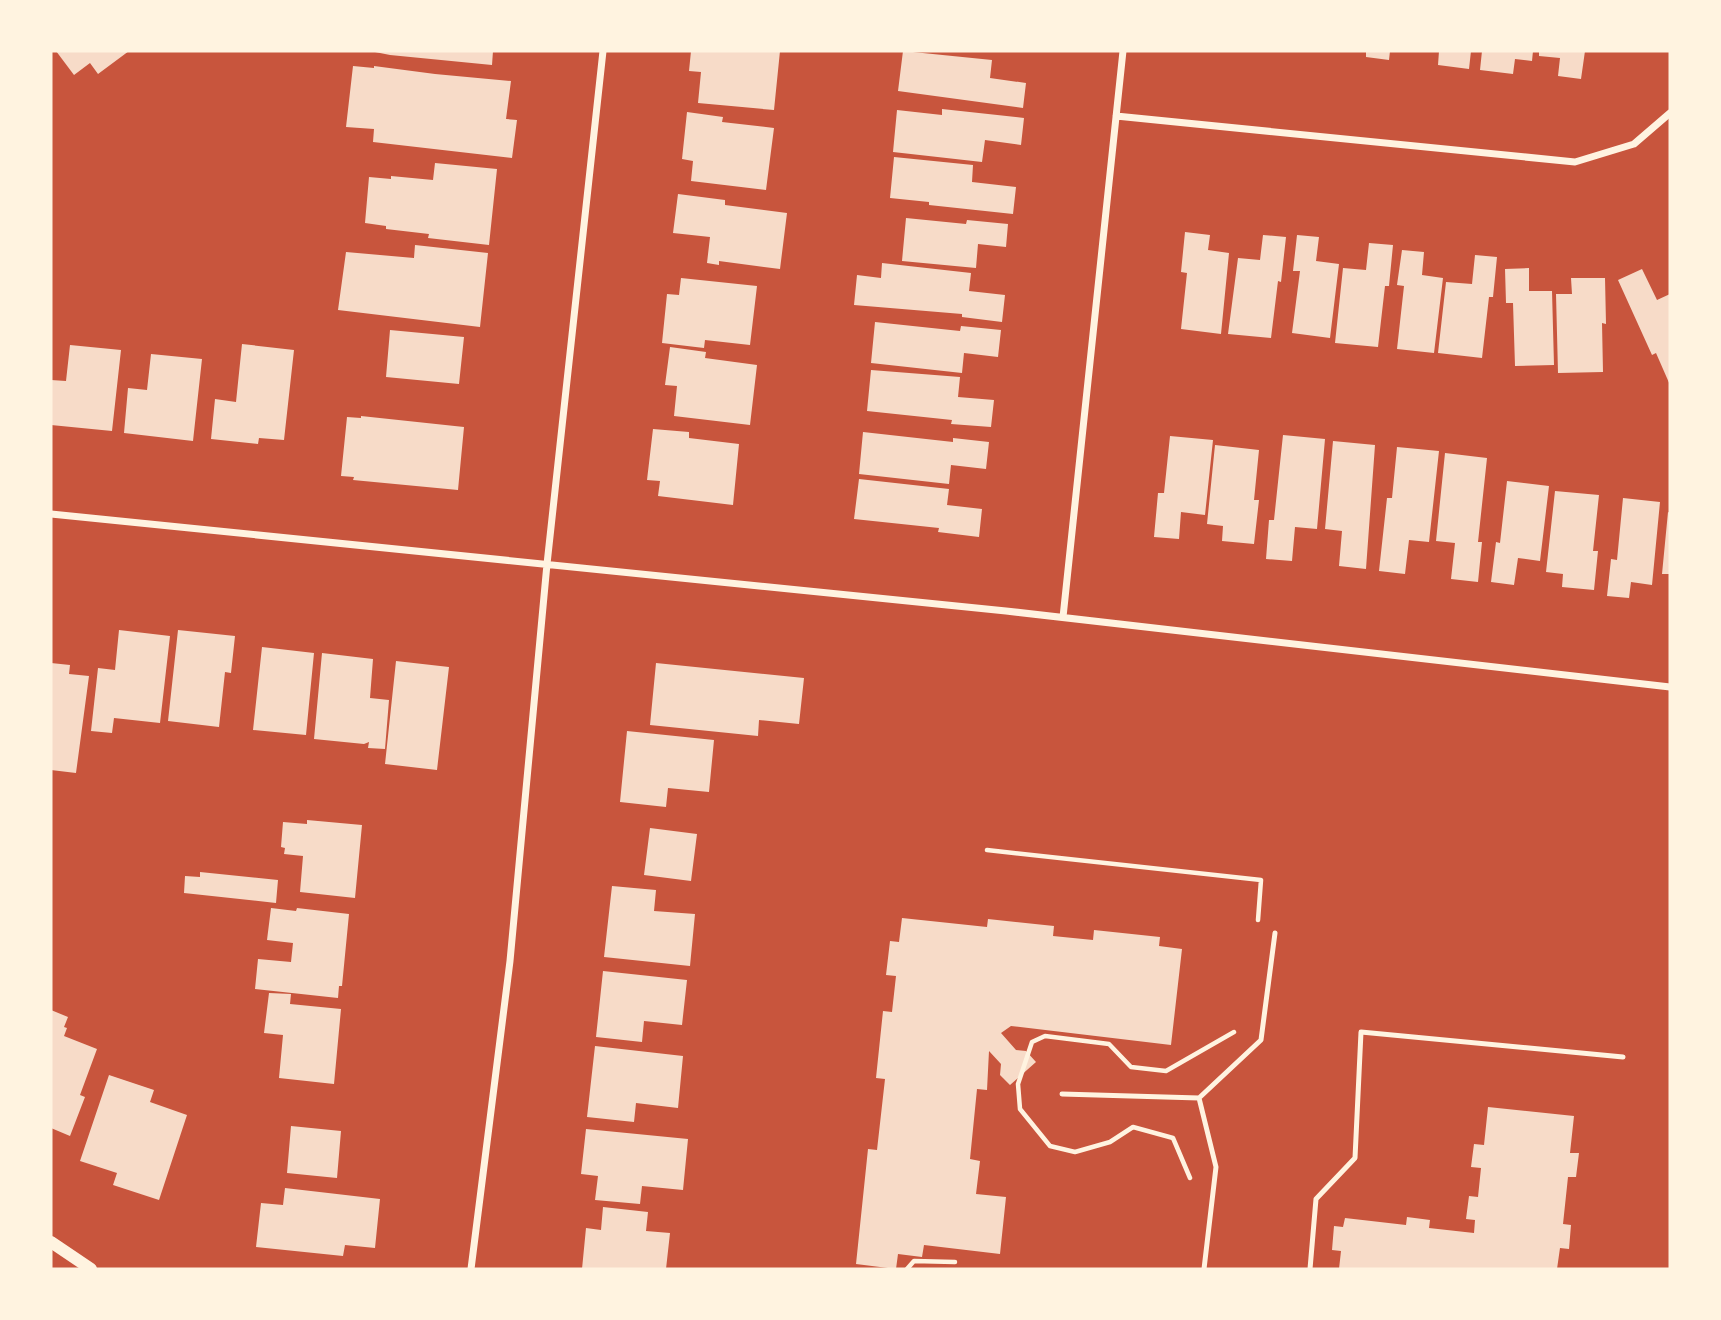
<svg xmlns="http://www.w3.org/2000/svg" width="1721" height="1320" viewBox="0 0 1721 1320" font-family="'Fira Sans Condensed',sans-serif">
<rect width="100%" height="100%" fill="#c8553d"/>
<path fill="#f7dbc8" d="M56,51H129L98,74L90,63L74,75Z
M370,51H493L492,65L390,55Z
M691,51H780L774,110L698,103L701,72L689,71Z
M903,51L992,60L990,78L1026,83L1023,108L898,91Z
M1366,51H1390L1389,60L1366,57Z
M1439,51H1471L1469,69L1438,65Z
M1482,51H1533L1532,61L1515,59L1513,74L1480,70Z
M1539,51H1585L1581,79L1558,76L1560,58L1539,56Z
M353,66L374,68V66L435,74L511,81L506,119L517,120L512,158L373,142L374,129L346,127Z
M942,109L1024,118L1021,145L985,140L982,162L893,152L897,110L942,115Z
M687,112L723,117L722,122L774,128L766,190L691,181L693,161L682,159Z
M894,157L973,165L972,182L1016,187L1013,214L929,205V202L890,198Z
M435,163L497,169L489,245L428,238L429,234L386,229V226L365,223L369,177L391,179V176L433,180Z
M678,194L725,200V205L787,213L780,269L719,261V265L707,263L710,237L673,233Z
M906,218L966,224L967,220L1008,224L1006,247L978,244L976,268L902,261Z
M1185,232L1210,235L1208,250L1229,253L1221,334L1181,329L1187,273L1181,272Z
M1263,235L1286,237L1281,282L1278,281L1271,338L1228,334L1238,258L1260,260Z
M1297,235L1319,237L1316,261L1339,264L1330,338L1292,333L1300,271H1293Z
M1369,243L1393,245L1389,286H1385L1378,347L1335,343L1343,268L1366,270Z
M415,245L488,253L480,327L338,310L346,252L414,258Z
M1402,250L1424,252L1422,275L1443,278L1434,353L1397,349L1404,286L1397,285Z
M1475,255L1497,257L1493,297H1489L1482,358L1438,353L1446,282L1472,284Z
M882,263L971,273L969,291L1005,295L1002,322L962,317V314L854,305L857,275L881,278Z
M1529,268V291H1552L1554,365L1515,366L1513,303H1506L1505,269Z
M1642,269L1657,300L1670,294V385L1656,353L1652,355L1618,280Z
M681,278L757,286L750,345L705,340L704,348L662,343L667,294L679,295Z
M1571,278H1605L1606,324L1602,323L1603,372L1558,373L1556,294H1572Z
M875,322L960,331L961,326L1001,330L998,357L964,353L962,373L871,363Z
M390,330L464,337L459,384L386,377Z
M242,344L294,350L284,440L259,438L258,444L211,439L215,399L236,402Z
M70,345L121,350L112,431L51,425V380L66,381Z
M670,347L706,352L705,358L757,365L750,425L674,416L677,386L665,385Z
M151,354L202,359L193,441L124,433L128,388L147,390Z
M871,370L960,377L958,397L994,400L991,427L951,424L952,420L867,411Z
M361,416L464,427L458,490L353,480L354,477L341,476L347,417L361,418Z
M653,429L689,432V438L739,444L733,505L658,496L660,481L647,480Z
M863,432L953,442V438L989,442L986,469L951,465L949,484L859,474Z
M1283,435L1325,439L1317,529L1295,527L1292,561L1266,559L1269,520H1274Z
M1170,436L1213,440L1205,515L1181,512L1179,539L1154,537L1158,493H1164Z
M1333,441L1375,445L1366,569L1339,566L1342,531L1325,529Z
M1215,445L1259,450L1254,500H1259L1254,544L1222,541L1223,526L1207,524Z
M1397,447L1439,451L1429,542L1409,540L1405,574L1379,571L1387,498H1392Z
M1445,453L1487,458L1478,542H1482L1478,582L1451,579L1455,543L1436,541Z
M859,479L949,489L947,505L982,509L979,537L938,532L939,528L854,519Z
M1507,481L1549,486L1540,561L1518,558L1514,585L1491,582L1496,542L1500,543Z
M1555,491L1599,495L1593,551H1598L1594,590L1562,587L1563,574L1546,572Z
M1623,498L1660,502L1652,585L1631,582L1629,598L1607,596L1611,559L1617,560Z
M1668,512L1670,513V574H1662Z
M119,630L170,636L160,723L114,718L112,733L91,731L98,668L115,670Z
M178,630L235,636L231,673L225,672L219,727L168,721Z
M262,647L314,653L306,735L253,730Z
M322,653L373,659L370,698L389,700L385,749L368,748L369,742L364,744L314,739Z
M396,661L449,667L437,770L385,764Z
M51,663L70,665L69,674L89,676L76,773L51,770Z
M656,663L804,678L799,724L759,720L758,736L650,725Z
M627,731L714,740L709,792L668,788L666,807L620,802Z
M307,820L362,825L355,898L300,892L303,856L284,854L285,848L281,847L283,822L307,824Z
M650,828L697,834L691,881L644,875Z
M200,872L278,880L276,903L184,893L185,876L200,877Z
M612,886L656,890L654,911L695,914L690,966L604,957Z
M271,908L296,911L297,908L349,914L342,986H339L338,998L255,989L258,959L291,962L293,943L267,940Z
M902,918L987,927L988,919L1054,926L1053,936L1093,940L1094,930L1160,937L1159,946L1182,949L1171,1045L1011,1026L1001,1033L1016,1050L1026,1051L1036,1062L1010,1085L1000,1075L1001,1064L989,1051L987,1090L977,1089L970,1159L980,1161L976,1194L1006,1197L1000,1254L924,1245L922,1257L898,1254L896,1269L856,1264L868,1149L877,1150L885,1079L876,1078L883,1011L892,1012L896,976L886,975L890,941L899,942Z
M603,971L687,980L682,1025L644,1021L642,1042L596,1037Z
M269,993L291,994L290,1004L341,1009L334,1084L279,1078L283,1035L264,1033Z
M51,1010L68,1017L64,1027L67,1028L64,1036L97,1049L80,1095L85,1097L70,1136L51,1128Z
M595,1046L683,1056L678,1108L636,1103L634,1122L587,1117Z
M109,1075L154,1090L150,1102L187,1115L159,1200L113,1185L117,1173L80,1161Z
M1488,1107L1574,1116L1570,1153H1579L1576,1177H1568L1563,1224L1571,1225L1569,1249L1560,1248L1557,1269H1339L1341,1251L1332,1250L1334,1226L1343,1227L1345,1218L1406,1225L1407,1217L1430,1220L1429,1228L1474,1233L1475,1220L1466,1219L1469,1196L1478,1197L1481,1168L1471,1167L1474,1144L1484,1145Z
M291,1126L341,1131L337,1178L287,1173Z
M586,1129L688,1139L683,1190L642,1186L640,1204L595,1200L598,1176L581,1174Z
M285,1188L380,1199L375,1248L345,1245L343,1256L256,1247L261,1203L283,1205Z
M603,1207L648,1212L646,1231L670,1233L666,1269H582L586,1228L601,1230Z"/>
<g fill="none" stroke-linecap="round" stroke-linejoin="round">
<path stroke="#fff3e0" stroke-width="4.5" d="M987,850L1261,880L1258,920
M1190,1178L1173,1138L1133,1127L1110,1142L1075,1152L1050,1146L1020,1109L1018,1084L1032,1042L1045,1036L1109,1044L1131,1067L1166,1071L1234,1032
M907,1269L914,1261L955,1262"/>
<path stroke="#fff3e0" stroke-width="5" d="M1062,1094L1199,1098L1261,1040L1275,933
M1199,1098L1216,1167L1204,1269
M1310,1269L1316,1199L1355,1158L1361,1032L1623,1057"/>
<path stroke="#fff3e0" stroke-width="7" d="M1116,116L1575,162L1634,144L1670,113
M51,514L1006,611L1670,687
M1063,617L1123,51
M471,1269L510,961L547,564L603,51"/>
<path stroke="#fff3e0" stroke-width="12" d="M51,1242L91,1269"/>
</g>
<rect width="1721" height="1320" fill="none" stroke="#fff3e0" stroke-width="105"/>
</svg>
